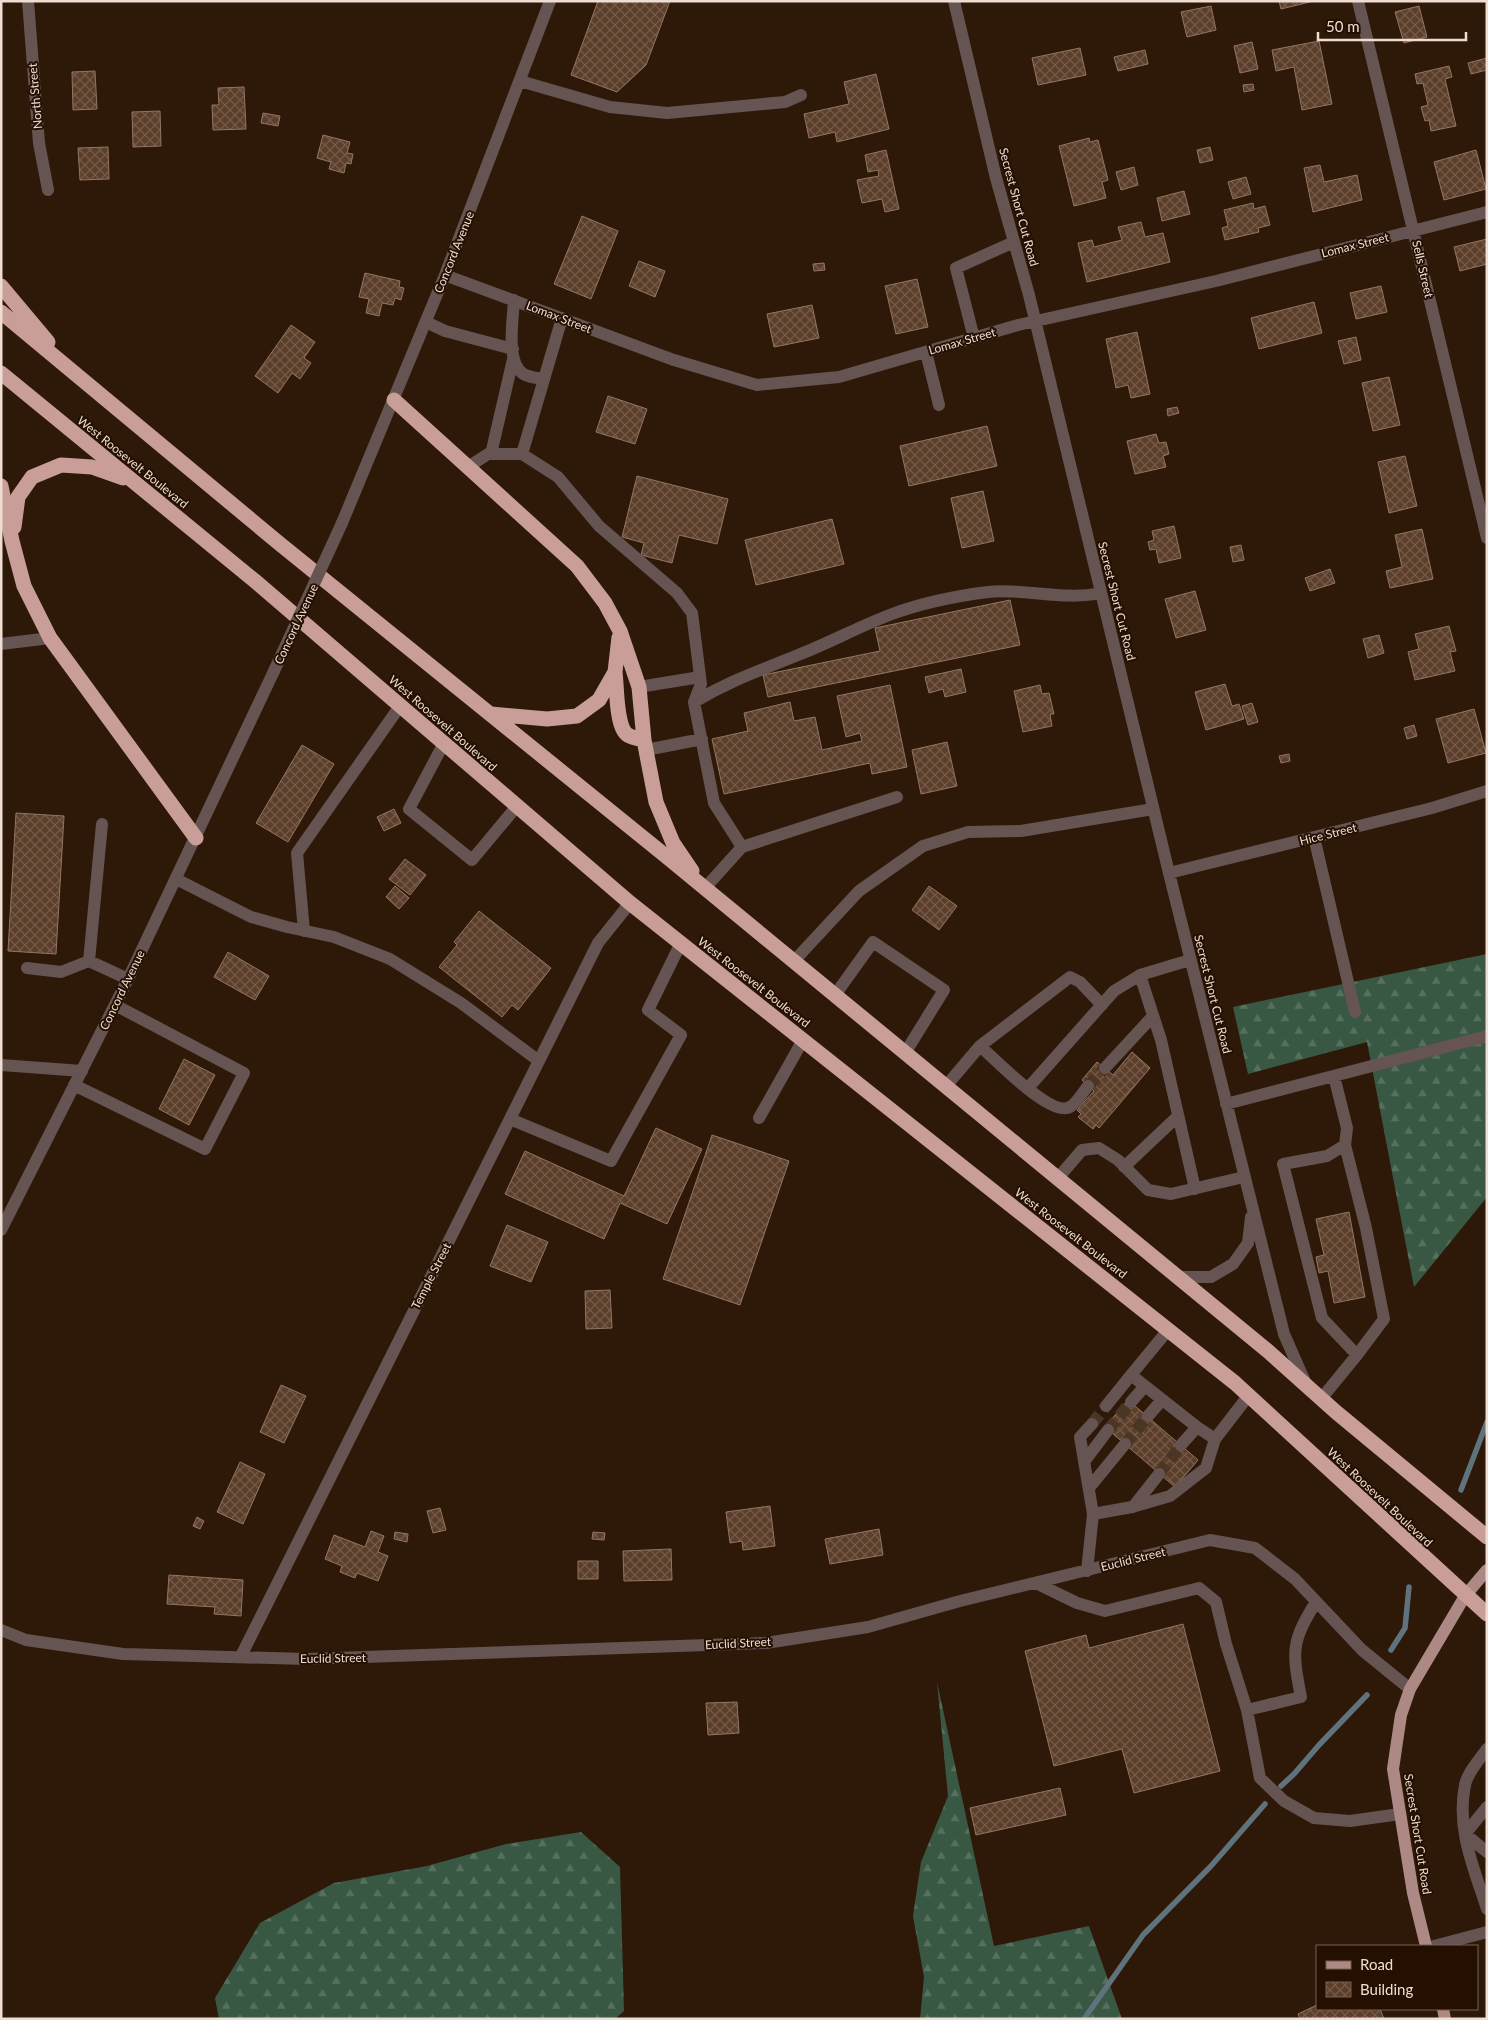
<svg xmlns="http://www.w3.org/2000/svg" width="1488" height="2020" viewBox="0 0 1488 2020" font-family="Lato,sans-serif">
<defs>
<pattern id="forest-firs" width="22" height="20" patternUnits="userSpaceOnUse" patternTransform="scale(1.25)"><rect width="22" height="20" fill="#395843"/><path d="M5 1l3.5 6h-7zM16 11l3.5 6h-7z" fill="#56705d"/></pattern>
<pattern id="building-cross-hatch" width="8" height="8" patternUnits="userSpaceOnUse" patternTransform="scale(1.25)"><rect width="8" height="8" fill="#5c3f2a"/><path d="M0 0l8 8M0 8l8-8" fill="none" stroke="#745a48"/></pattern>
</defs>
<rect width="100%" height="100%" fill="#2e1808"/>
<path fill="url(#forest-firs)" d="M1487,954V1197L1414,1287L1367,1042L1248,1074L1233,1007Z
M937,1682L994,1946L1089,1926L1122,2019H920L924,1977L913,1916L921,1862L948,1796Z
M581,1832L620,1867L624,2011L615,2019H219L215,1998L260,1923L334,1883L427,1866L506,1844Z"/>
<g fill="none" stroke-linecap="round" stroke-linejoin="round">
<path stroke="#5e737c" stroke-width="5.5" d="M1461,1490L1487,1422
M1391,1650L1405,1628L1409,1587
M1281,1786L1294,1774L1319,1745L1367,1695
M1084,2019L1143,1935L1211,1866L1265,1804"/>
</g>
<path fill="url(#building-cross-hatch)" stroke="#927663" d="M598,1H670L646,65L617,92L571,75Z
M1279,1H1310V2L1281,9Z
M1211,6L1216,30L1187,37L1181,12Z
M1419,6L1427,37L1404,43L1395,12Z
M1319,41L1332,104L1302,110L1294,67L1276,71L1272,50Z
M1252,42L1258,69L1240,73L1234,46Z
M1080,48L1086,75L1038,85L1032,58Z
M1145,50L1148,64L1118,71L1114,57Z
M1487,58V70L1471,74L1468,63Z
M1449,66L1452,77L1445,79L1456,126L1431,131L1429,120L1425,121L1421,107L1428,105L1423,83L1417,84L1415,74Z
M95,71L97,109L73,110L72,72Z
M876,74L889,129L837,142L835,132L809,138L804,114L849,104L844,82Z
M1253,84L1254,90L1244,92L1243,85Z
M244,87L246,129L213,130L212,105H219L218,88Z
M160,111L161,146L133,147L132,112Z
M263,113L280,116L278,126L261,123Z
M323,135L350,142L347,153L353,154L351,164L346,163L344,173L329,169L331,162L317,158Z
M1089,138L1090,142L1098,140L1108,180L1102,182L1106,198L1074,206L1059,146Z
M108,147L109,179L80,180L78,148Z
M1210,147L1213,160L1200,163L1197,150Z
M886,150L899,209L885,212L882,199L862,203L857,180L879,176L878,170L868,172L865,155Z
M1476,150L1486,189L1444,200L1434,162Z
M1320,165L1324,182L1357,175L1362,200L1313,212L1304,168Z
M1134,167L1138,185L1121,190L1116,172Z
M1246,177L1251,194L1233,199L1228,182Z
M1184,191L1190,214L1162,221L1157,198Z
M1253,203L1254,209L1265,206L1270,225L1258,228L1259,232L1225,240L1222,228L1228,226L1224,210Z
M582,216L618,231L591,299L554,284Z
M1141,222L1145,237L1163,233L1170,262L1087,282L1078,243L1092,240L1094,247L1122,240L1118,227Z
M1487,239V264L1460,271L1454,247Z
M639,261L665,271L655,297L629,286Z
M824,263L825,270L814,271L813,264Z
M365,273L400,281L399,287L404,288L401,300L395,298L393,305L382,303L379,316L366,313L369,299L359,297Z
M917,279L928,327L896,334L885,286Z
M1381,286L1387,312L1356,319L1350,293Z
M1314,302L1322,333L1259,349L1251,318Z
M812,305L819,338L774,347L767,314Z
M291,325L315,342L304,358L311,363L300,379L292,373L278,393L255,376Z
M1137,332L1150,394L1131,398L1128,385L1116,388L1106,339Z
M1356,337L1361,360L1344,364L1338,341Z
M1389,377L1400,425L1373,431L1362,383Z
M608,396L647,409L635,444L596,432Z
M1177,407L1179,413L1168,416L1167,409Z
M987,426L997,466L909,486L900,446Z
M1156,434L1159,443L1166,442L1169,454L1163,456L1166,467L1135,474L1127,441Z
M1405,456L1417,506L1389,513L1378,462Z
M637,476L728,499L717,544L679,535L672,563L641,555L644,543L622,537Z
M983,491L994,541L962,548L951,498Z
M832,519L844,564L756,585L745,540Z
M1174,526L1181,558L1159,563L1156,549L1150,550L1148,542L1154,540L1152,531Z
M1422,529L1433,579L1390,588L1386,571L1402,567L1395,535Z
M1241,545L1244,560L1233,562L1230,547Z
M1330,569L1335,583L1310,591L1305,578Z
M1195,591L1206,630L1176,638L1165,599Z
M1010,600L1020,645L768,697L763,675L880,651L875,628Z
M1449,626L1456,651L1450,652L1455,671L1415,680L1408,652L1419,649L1415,634Z
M1379,635L1384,653L1368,658L1363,639Z
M961,669L966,692L945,697L943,689L929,693L925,677Z
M1225,684L1232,706L1239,704L1244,719L1206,730L1195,692Z
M890,685L907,767L872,774L870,763L724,794L712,739L748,731L744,713L790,702L794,721L815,717L822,750L862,741L860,733L846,737L837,696Z
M1040,685L1042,694L1049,693L1054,714H1050L1052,726L1023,732L1014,691Z
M1252,703L1258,722L1248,725L1242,706Z
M1474,709L1486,753L1448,763L1436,719Z
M1414,725L1417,736L1407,739L1404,728Z
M947,742L957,786L921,794L912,750Z
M302,745L334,764L288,842L256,823Z
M1289,754L1290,761L1281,763L1279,756Z
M394,809L401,823L384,831L377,817Z
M16,813L64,816L56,954L8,951Z
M405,859L426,875L410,895L389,879Z
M395,886L409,898L399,909L386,897Z
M929,886L957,906L939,930L912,910Z
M479,911L551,968L518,1010L512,1005L502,1017L439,967L457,945L454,942Z
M228,952L269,976L255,1000L214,977Z
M1132,1052L1150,1068L1099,1128L1096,1125L1093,1129L1078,1117L1081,1114L1077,1110L1094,1091L1082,1080L1097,1062L1113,1075Z
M184,1059L215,1075L189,1125L159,1109Z
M656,1128L702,1149L667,1224L620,1203L604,1239L505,1194L525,1151L624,1196Z
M712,1135L789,1161L740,1305L663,1279Z
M1349,1212L1365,1297L1334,1303L1328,1271L1319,1273L1316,1257L1324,1255L1316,1219Z
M507,1225L548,1242L531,1282L490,1266Z
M610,1290L612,1328L586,1329L585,1291Z
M281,1385L306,1396L284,1443L260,1432Z
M1128,1400L1198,1460L1175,1487L1105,1427Z
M240,1462L265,1474L243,1524L217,1512Z
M770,1506L775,1546L743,1550L742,1541L730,1543L726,1512Z
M440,1508L446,1530L433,1533L427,1511Z
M197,1517L204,1521L200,1529L193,1526Z
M879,1529L883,1555L830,1564L825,1539Z
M371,1531L384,1536L378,1552L388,1556L378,1581L357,1573L355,1578L340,1572L342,1566L325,1559L334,1535L365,1547Z
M395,1532L408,1534L407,1542L394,1539Z
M593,1532L605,1533L604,1540L592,1539Z
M671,1549L672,1580L624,1581L623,1551Z
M578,1561H598V1579H578Z
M169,1575L243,1580L241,1616L214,1614L215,1607L167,1604Z
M1183,1624L1220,1771L1134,1793L1122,1749L1054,1766L1025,1651L1086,1635L1089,1648Z
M737,1702L739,1733L708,1735L706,1703Z
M1060,1788L1066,1815L976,1835L970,1808Z
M1317,2005V2009H1380L1384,2019H1300L1298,2014Z"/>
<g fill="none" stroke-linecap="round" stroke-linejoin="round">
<path stroke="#4b3626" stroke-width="12" stroke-dasharray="12 6" stroke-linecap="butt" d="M1088,1086L1105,1068
M1092,1424L1106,1406
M1108,1430L1131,1402
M1125,1444L1148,1416
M1159,1474L1181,1445"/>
<path stroke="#655452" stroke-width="12" d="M28,1L39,143L48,190
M954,1L996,178L1029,295L1169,873L1284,1334L1306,1384
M1358,1L1487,538
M520,81L610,107L667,113L785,102L801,95
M445,275L674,360L757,385L839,377L1018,325L1216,281L1487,212
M514,300C513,318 507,355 519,370C524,377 536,378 544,379
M426,322L445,331L513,349
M974,338L956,268L1014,242
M926,352L939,405
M491,454L513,359
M522,454L562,318
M468,467L488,454H522L558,477L599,526L677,593L692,613L701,684L694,702L714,803L742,847
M342,523L445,275L550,1
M1,644L50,638
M639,687L700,677
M694,702C731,680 759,671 798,655C829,643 860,626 892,614C922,603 956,596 988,592C1026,588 1063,601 1101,593
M444,743L409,809L472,860L517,806
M646,750L702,739
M1314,837L1355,1012
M1169,873L1432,808L1487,791
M176,879L251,917L287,927L334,937L390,959L461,1003L539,1061
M705,888L742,847L897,797
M304,931L297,853L400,706
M89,961L128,979
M794,961L859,891L923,846L968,832L1021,831L1153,809
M27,968L61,972L89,961L102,824
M1140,975L1190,960
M835,995L873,942L944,990L905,1053
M980,1046L1070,977L1080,982L1102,1005
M1,1065L82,1071
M1105,1068L1153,1016
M1334,1076L1347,1128L1345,1145L1366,1228L1384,1319L1357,1355L1322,1318L1283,1164L1327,1156L1345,1145
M74,1085L205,1149L244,1073L115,1005
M946,1086L980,1046C996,1060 1051,1118 1070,1107C1077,1103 1083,1092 1088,1086
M1028,1088L1114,991L1140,975L1161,1040L1195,1189
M1226,1104L1487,1036
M759,1118L803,1040
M510,1119L611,1161L681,1035L648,1010L681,943
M1124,1167L1178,1116
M1058,1178L1082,1150L1099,1148L1118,1160L1148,1190L1171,1194L1244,1177
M1,1230L128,979L274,671
M1179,1277H1211L1233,1264L1248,1243L1251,1217
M1168,1330L1131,1375L1197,1427L1215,1439L1249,1395
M1321,1399L1357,1355
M1131,1402L1145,1386
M1106,1406L1131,1375
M1148,1416L1162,1400
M1092,1424L1080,1437L1093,1514
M1181,1445L1197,1427
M1084,1462L1108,1430
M1089,1488L1125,1444
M1133,1507L1159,1474
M1087,1571L1093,1514L1132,1507L1170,1496L1206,1468L1215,1439
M1036,1583L1077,1603L1105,1611L1199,1588L1216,1602L1226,1644L1247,1710L1301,1697C1292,1651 1291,1642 1316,1602
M1,1630L26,1640L123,1654L306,1659L766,1643L868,1627L960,1601L1210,1540L1255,1548L1295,1579L1362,1650L1410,1689
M241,1656L598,943L630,903
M1247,1710L1260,1778L1284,1801L1314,1818L1350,1821L1400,1814
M1487,1749C1480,1759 1467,1773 1465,1785C1456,1829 1474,1868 1487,1909
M1487,1807L1465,1834L1487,1852
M1434,1946L1487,1932"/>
<path stroke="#ac8985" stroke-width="12" d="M1426,1946L1413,1893L1393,1769L1401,1715L1410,1689L1465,1596L1487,1570
M1443,2009L1445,2019"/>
<path stroke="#c99e99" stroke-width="15" d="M1,286L48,342
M1,312L280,544L667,857L1269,1352L1336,1412L1487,1537
M1,373L255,581L630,903L1235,1383L1487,1614
M394,400L577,566L605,603L620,631L639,687L644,740L656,802L673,843L692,871
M1,486L12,541L24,586L50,638L196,838
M14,527L18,497L32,477L61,465L92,467L123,478
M615,672C617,687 616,718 624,731C628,738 637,738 644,740
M491,714L547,719L577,716L599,700L615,672L619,637"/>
<path stroke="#655452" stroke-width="12" d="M274,671L342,523"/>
</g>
<g text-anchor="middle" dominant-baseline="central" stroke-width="4" stroke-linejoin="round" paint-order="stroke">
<g font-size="12" fill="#edddd3" stroke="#240f01">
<text transform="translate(35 96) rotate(-95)">North Street</text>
<text transform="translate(1019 207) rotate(75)">Secrest Short Cut Road</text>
<text transform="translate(1355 245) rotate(-14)">Lomax Street</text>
<text transform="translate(454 252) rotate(-68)">Concord Avenue</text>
<text transform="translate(1423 269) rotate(77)">Sells Street</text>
<text transform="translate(559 317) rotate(21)">Lomax Street</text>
<text transform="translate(962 341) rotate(-16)">Lomax Street</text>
<text transform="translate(133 462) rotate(39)">West Roosevelt Boulevard</text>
<text transform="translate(1117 601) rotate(76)">Secrest Short Cut Road</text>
<text transform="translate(296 624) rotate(-65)">Concord Avenue</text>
<text transform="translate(443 723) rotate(41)">West Roosevelt Boulevard</text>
<text transform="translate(1328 834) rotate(-14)">Hice Street</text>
<text transform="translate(754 982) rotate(38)">West Roosevelt Boulevard</text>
<text transform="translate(122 990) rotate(-64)">Concord Avenue</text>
<text transform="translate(1213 994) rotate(76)">Secrest Short Cut Road</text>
<text transform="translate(1071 1233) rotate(38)">West Roosevelt Boulevard</text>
<text transform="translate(431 1276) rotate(-63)">Temple Street</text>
<text transform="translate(1380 1497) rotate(43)">West Roosevelt Boulevard</text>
<text transform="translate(1133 1559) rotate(-14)">Euclid Street</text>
<text transform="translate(738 1643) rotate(-3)">Euclid Street</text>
<text transform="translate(333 1658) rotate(-1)">Euclid Street</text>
<text transform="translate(1418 1834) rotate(81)">Secrest Short Cut Road</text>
</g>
</g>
<rect width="1488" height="2020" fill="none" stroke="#edddd3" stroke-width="5"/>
<rect x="1316" y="1945" width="162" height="65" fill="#240f01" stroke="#746155"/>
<rect x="1326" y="1961" width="25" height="8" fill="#ac8985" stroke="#746155"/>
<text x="1360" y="1970" font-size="15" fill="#edddd3">Road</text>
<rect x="1326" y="1982" width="25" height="15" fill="url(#building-cross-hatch)" stroke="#746155"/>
<text x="1360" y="1995" font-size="15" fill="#edddd3">Building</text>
<path d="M1318 32v8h148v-8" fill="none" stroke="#edddd3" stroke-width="2.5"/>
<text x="1326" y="32" font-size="15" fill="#edddd3" stroke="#240f01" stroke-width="4" paint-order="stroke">50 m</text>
</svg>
